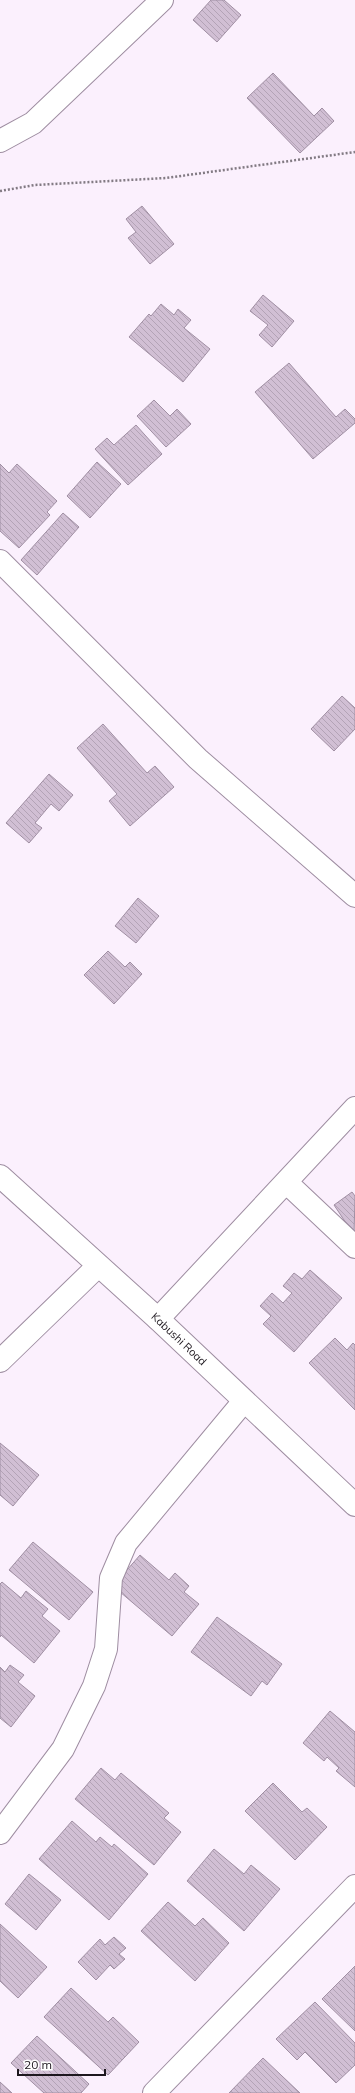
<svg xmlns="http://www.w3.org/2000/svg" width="355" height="2093" viewBox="0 0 355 2093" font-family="Mulish,sans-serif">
<defs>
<pattern id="building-back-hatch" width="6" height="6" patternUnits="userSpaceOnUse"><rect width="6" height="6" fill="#d1bfd4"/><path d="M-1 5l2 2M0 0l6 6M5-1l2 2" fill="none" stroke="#b3a3b6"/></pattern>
</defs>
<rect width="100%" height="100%" fill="#fbf0fd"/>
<path fill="url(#building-back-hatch)" stroke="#a08fa3" d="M211,0H224L241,15L217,42L193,20Z
M273,73L314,116L322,108L334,121L300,153L247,98Z
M142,206L174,244L150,264L128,238L136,232L126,219Z
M263,295L294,321L272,347L259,335L268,325L250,311Z
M161,304L174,315L178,309L191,320L184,328L210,349L183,382L129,337L149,314L151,316Z
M289,363L336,417L345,409L355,419V423L313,459L255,392Z
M154,400L170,416L177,409L191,424L166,447L137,416Z
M136,425L162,454L128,485L95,449L107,438L114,445Z
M97,462L121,484L90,518L67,496Z
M0,464L9,473L17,464L57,501L47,512L50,515L19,548L0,531Z
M63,513L79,527L37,575L21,560Z
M342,696L355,708V729L334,751L311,729Z
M103,724L147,773L155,766L174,787L130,826L109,801L117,794L77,748Z
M49,774L73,795L59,811L51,804L35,823L42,828L29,843L6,823Z
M138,898L159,916L136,943L115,926Z
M108,951L125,967L130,962L142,974L114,1004L84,975Z
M352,1192L355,1196L354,1235L334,1205Z
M310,1270L342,1298L294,1352L263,1324L271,1316L260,1306L272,1293L283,1303L292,1293L283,1286L294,1273L302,1279Z
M335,1338L347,1350L353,1343L355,1345V1410L309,1363Z
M0,1443L39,1475L13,1506L0,1495Z
M33,1542L93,1592L69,1620L9,1570Z
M140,1555L169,1580L175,1573L189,1586L184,1592L199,1604L172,1636L113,1586Z
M2,1582L21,1598L26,1591L48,1609L42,1616L60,1631L34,1663L1,1635L0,1637V1584Z
M217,1617L282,1664L267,1685L262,1681L251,1696L191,1652Z
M10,1665L24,1675L18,1682L35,1696L11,1727L0,1718V1667L5,1672Z
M330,1711L355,1732V1787L336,1771L339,1768L327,1757L324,1761L303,1743Z
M101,1768L115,1780L121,1773L169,1813L164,1818L181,1832L154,1865L75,1799Z
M273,1783L302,1812L307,1808L327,1827L295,1860L245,1811Z
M72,1821L96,1842L100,1837L112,1847L114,1844L148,1874L109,1920L39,1859Z
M214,1849L244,1874L251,1865L280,1889L244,1931L187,1881Z
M29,1874L61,1900L36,1930L5,1904Z
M168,1902L195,1926L203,1918L229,1943L195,1981L141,1931Z
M0,1924L47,1967L18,1998L0,1981Z
M114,1937L126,1948L119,1954L125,1959L114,1969L110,1965L96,1980L78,1962L100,1939L105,1945Z
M355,1966V2031L322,1999Z
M71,1988L108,2022L113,2017L139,2042L108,2075L44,2017Z
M315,2002L355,2043V2065L336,2083L305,2052L297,2060L276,2039Z
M37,2036L89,2084L81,2093H44L11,2063Z
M263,2058L300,2093H229Z
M0,2082L12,2093H0Z"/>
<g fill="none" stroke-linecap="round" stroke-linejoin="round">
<g stroke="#9e8da1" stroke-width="24">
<path id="street" d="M0,141L33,123L162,0
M0,561L198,759L355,896
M286,1182L355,1247
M158,1319L355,1108
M0,1361L98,1266
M0,1833L63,1749L94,1686L106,1649L111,1578L126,1543L244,1401
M154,2093L355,1886"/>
</g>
<g stroke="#9e8da1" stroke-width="24">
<g id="secondary">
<path id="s1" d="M0,1176L158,1319L355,1505"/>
</g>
</g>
<path stroke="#827a83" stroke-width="2.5" stroke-dasharray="2 2" stroke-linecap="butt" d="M0,191L35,185L166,178L355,152"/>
<use href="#street" stroke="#fff" stroke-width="22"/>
<use href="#secondary" stroke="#fff" stroke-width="22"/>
</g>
<g text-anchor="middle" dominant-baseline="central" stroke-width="4" stroke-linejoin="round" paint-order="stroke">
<g font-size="11" fill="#1d171e" stroke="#fff">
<text stroke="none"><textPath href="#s1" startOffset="242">Kabushi Road</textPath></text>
</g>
</g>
<path d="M18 2069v6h87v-6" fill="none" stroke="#1d171e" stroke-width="2"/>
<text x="24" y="2069" font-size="12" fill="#1d171e" stroke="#ffffff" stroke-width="3" paint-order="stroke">20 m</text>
</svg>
